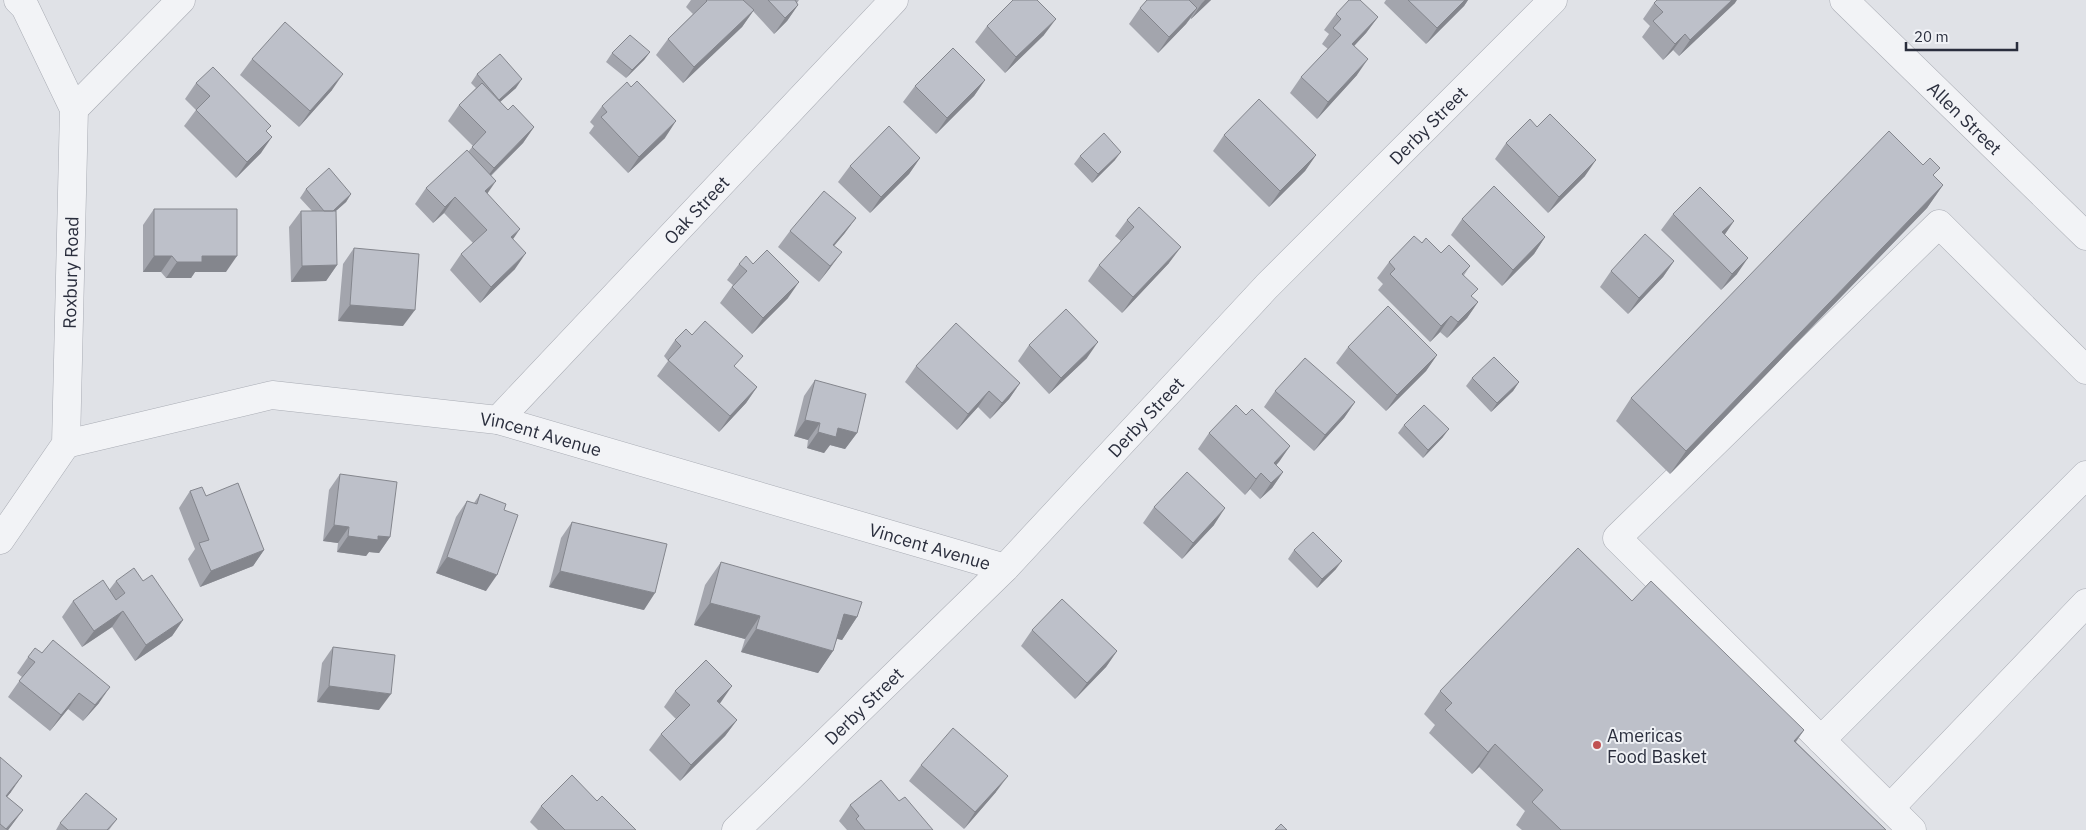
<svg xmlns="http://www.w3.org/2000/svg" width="2086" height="830" viewBox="0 0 2086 830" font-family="'IBM Plex Sans',sans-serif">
<rect width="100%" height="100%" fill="#e0e2e7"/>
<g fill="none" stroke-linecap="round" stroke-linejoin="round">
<g stroke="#a9acb4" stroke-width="29">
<g id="minor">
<path id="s1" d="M1844,0L2086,236"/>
<path d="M74,109L181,0"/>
<path id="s2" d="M498,420L894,0"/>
<path id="s3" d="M66,444L272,395L498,420L1005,568"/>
<path id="s4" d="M0,540L66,444L74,109L25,7L18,0"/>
<path d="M1821,740L2086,475"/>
<path d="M1890,808L2086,603"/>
<path id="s5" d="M736,830L1005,568L1267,286L1553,0"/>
<path d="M1912,830L1617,538L1939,224L2086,370"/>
</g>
</g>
<use href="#minor" stroke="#f2f3f6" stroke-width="28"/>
</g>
<path fill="#a3a5ad" d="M691,0H799L797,3L798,5L787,21L774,34L753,11L742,27L683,83L656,55L668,39L693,14L686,7Z
M1147,0H1211L1191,19V18L1186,24L1158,53L1129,24L1140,8Z
M1386,0H1468L1464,6L1426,44L1384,3Z
M1654,3H1735L1679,56L1673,50L1663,60L1642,37L1650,26L1643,19Z
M1336,14L1378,17L1366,33L1354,46L1357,75L1317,119L1290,93L1301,77L1328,49L1322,44L1329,34L1324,30Z
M987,26L1044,35L1005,73L975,42Z
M650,52L644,60L626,78L606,62L612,53Z
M252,59L332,90L299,127L240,75Z
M477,74L516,88L500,102L508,110L534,127L523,143L491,176L487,194L513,239L515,269L480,303L450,270L461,254L473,243L444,213L433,223L415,204L426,188L468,152L473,146L448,121L459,105L476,88L471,83Z
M985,80L974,96L936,134L903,102L915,86Z
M196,83L267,132L261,153L236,178L184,126L196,110L185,99Z
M602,106L665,138L628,173L589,133L594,126L590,122Z
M1224,135L1316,155L1305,171L1269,207L1213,151Z
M1506,143L1585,176L1548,213L1495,159Z
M1080,156L1115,160L1092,183L1074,164Z
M920,158L909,174L870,213L838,182L850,166Z
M1934,176L1943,185L1927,208L1670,474L1616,421L1631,398Z
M306,189L351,194L346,202L336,211L337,265L326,281L291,282L289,227L301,211H312L300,198Z
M1139,207L1169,263L1122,313L1088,281L1099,265L1121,241L1115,236L1127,220Z
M154,209L226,272H195L191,278H166L161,272H143V225Z
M1673,214L1734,221L1725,234L1737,274L1721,290L1661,230Z
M856,218L844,234L834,246L830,268L819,282L778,247L790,231Z
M1462,219L1545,237L1534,254L1502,286L1451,235Z
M1422,243L1441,253L1470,266L1464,275L1472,297L1478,302L1467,318L1447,338L1440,332L1430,342L1378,290L1383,284L1377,278L1389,262Z
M354,248L403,326L338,321L343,264Z
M1674,261L1663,277L1628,314L1600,287L1611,271Z
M739,264H753L788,298L752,334L720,303L733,285L727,280Z
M692,335L757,387L746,403L719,432L657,376L668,361L664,356L675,340Z
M1029,345L1087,358L1049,394L1018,361Z
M1348,347L1437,355L1426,371L1386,411L1336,363Z
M916,366L1020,383L1009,399L990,419L978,407L957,430L905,382Z
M1472,378L1519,382L1513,391L1491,412L1466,386Z
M815,380L857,433L845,449L830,445L824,453L807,448L808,440L794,436L804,396Z
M1275,391L1355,402L1344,418L1314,451L1264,407Z
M1246,415L1290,446L1276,465L1283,472L1272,488L1260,499L1250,489L1245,495L1198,449L1209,433Z
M1404,425L1443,437L1423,458L1398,433Z
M340,474L390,537L379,553L369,552L366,556L337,552L338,543L323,541L329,490Z
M190,491L264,550L253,566L200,587L188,559L195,549L179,508Z
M480,494L486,591L436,573L456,517L467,501L474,503Z
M1154,507L1214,525L1182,559L1143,523Z
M572,522L644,610L549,587L561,538Z
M1294,550L1336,569L1317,588L1288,559Z
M721,562L857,617L842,640L837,639L833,651L818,673L741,652L745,639L694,625L705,585Z
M116,581H143L183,620L172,636L135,661L112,627L82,647L62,617L73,601L109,590Z
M1632,601L1804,730L1796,742L1886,830H1522L1516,825L1525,811L1479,767L1472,774L1429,733L1435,725L1424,714L1440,691Z
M1032,630L1117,651L1106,667L1075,699L1021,646Z
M333,647L379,710L317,702L322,663Z
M42,653L99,703L83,721L68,709L50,731L8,697L22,677L17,673L28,657Z
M675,691L721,702L719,704L737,720L725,736L680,781L649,750L661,734L676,719L664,707Z
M0,757L11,792L7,797L23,810L8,830H0Z
M921,765L996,792L964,829L909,781Z
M597,801L636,830H538L530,822L541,806Z
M899,801L933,830H847L839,821L850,805Z
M117,819L109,830H56L60,823Z"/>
<path fill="#84868d" d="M1205,0H1211L1191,19L1202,3Z
M1465,0H1468L1464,6L1426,44L1437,28Z
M1732,0H1737L1735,3L1679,56L1690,40Z
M798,5L787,21L774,34L785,18Z
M1197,8L1186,24L1158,53L1169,37Z
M754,10L742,27L683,83L694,67Z
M1378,17L1366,33L1341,60L1352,44Z
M1056,19L1044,35L1005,73L1016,57Z
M1685,34L1673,50L1663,60L1675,44Z
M650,52L644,60L626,78L632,70Z
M1368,59L1357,75L1317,119L1328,102Z
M343,74L332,90L299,127L310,111Z
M522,79L516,88L493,108L499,100Z
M985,80L974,96L936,134L947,118Z
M676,121L665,138L628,173L639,157Z
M534,127L523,143L482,184L494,168Z
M272,137L261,153L236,178L247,162Z
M1121,152L1115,160L1092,183L1098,174Z
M1316,155L1305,171L1269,207L1280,191Z
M920,158L909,174L870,213L881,197Z
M1596,160L1585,176L1548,213L1559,197Z
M496,181L485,197V191Z
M1943,185L1927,208L1670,474L1686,451Z
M351,194L346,202L322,223L328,215Z
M455,197L444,213L433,223L445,207Z
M856,218L844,234L821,261L833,245Z
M1734,221L1723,237L1722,232Z
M520,229L509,245L511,237Z
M1545,237L1534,254L1502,286L1513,270Z
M1181,247L1169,263L1122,313L1133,297Z
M842,252L830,268L819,282L830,266Z
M526,253L515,269L480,303L491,287Z
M154,256H172L161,272H143Z
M202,256H237L226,272H195L191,278H166L177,262Z
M1748,258L1737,274L1721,290L1732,274Z
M1674,261L1663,277L1628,314L1639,298Z
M337,265L326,281L291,282L302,266Z
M799,282L788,298L752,334L763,318Z
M1478,302L1467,318L1447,338L1458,322Z
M350,305L415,310L403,326L338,321Z
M1451,316L1440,332L1430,342L1441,326Z
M1098,342L1087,358L1049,394L1061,378Z
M1437,355L1426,371L1386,411L1397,395Z
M1519,382L1513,391L1491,412L1497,403Z
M1020,383L1009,399L990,419L1002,403Z
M757,387L746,403L719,432L730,416Z
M989,391L978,407L957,430L968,414Z
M1355,402L1344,418L1314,451L1325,435Z
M805,420L820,423L808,440L794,436Z
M838,428L857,433L845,449L830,445L824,453L807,448L818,432Z
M1449,429L1443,437L1423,458L1428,450Z
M1290,446L1279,462L1265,477L1274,463Z
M1283,472L1272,488L1260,499L1271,483Z
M1261,473L1250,489L1245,495L1256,479Z
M1225,508L1214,525L1182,559L1193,543Z
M334,525L349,527L338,543L323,541Z
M348,536H378L390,537L379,553L369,552L366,556L337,552Z
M264,550L253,566L200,587L211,571Z
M447,557L497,575L486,591L436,573Z
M1342,561L1336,569L1317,588L1322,579Z
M560,571L655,593L644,610L549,587Z
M710,603L760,616L745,639L694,625Z
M123,611L112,627L82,647L94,631Z
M844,614L857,617L842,640L828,636Z
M183,620L172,636L135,661L146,645Z
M756,629L833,651L818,673L741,652Z
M1117,651L1106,667L1075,699L1087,683Z
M329,686L391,694L379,710L317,702Z
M732,686L721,702L706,717L717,701Z
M110,687L99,703L83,721L95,705Z
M79,693L68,709L50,731L61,715Z
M737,720L725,736L680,781L691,765Z
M1804,730L1788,752L1794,741Z
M1495,744L1479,767L1472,774L1488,752Z
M22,776L11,792L0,805L6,796Z
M1008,776L996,792L964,829L975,812Z
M23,810L8,830H6Z"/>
<path fill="#bdc0c9" stroke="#84868d" d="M706,0H743L754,10L694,67L668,39L707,1Z
M768,0H795L798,5L785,18Z
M1013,0H1037L1056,19L1016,57L987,26Z
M1147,0H1189L1197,8L1169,37L1140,8Z
M1349,0H1360L1378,17L1352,44L1368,59L1328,102L1301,77L1341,35L1333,28L1341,19L1336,14Z
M1408,0H1465L1437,28Z
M1657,0H1732L1690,40L1685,34L1675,44L1653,21L1663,12L1654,3Z
M285,22L343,74L310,111L252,59Z
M630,35L650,52L632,70L612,53Z
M953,48L985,80L947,118L915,86Z
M500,54L522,79L499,100L477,74Z
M213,67L271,126L266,131L272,137L247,162L196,110L210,96L196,83Z
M637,81L676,121L639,157L601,117L607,112L602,106L627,82L631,87Z
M482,83L508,110L513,105L534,127L494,168L472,147L486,132L459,105Z
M1259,99L1316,155L1280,191L1224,135Z
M1550,114L1596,160L1559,197L1506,143L1530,119L1537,127Z
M889,126L920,158L881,197L850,166Z
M1889,131L1923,165L1930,158L1940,168L1933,175L1943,185L1686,451L1631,398Z
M1104,133L1121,152L1098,174L1080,156Z
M467,150L496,181L485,191L520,229L511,237L526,253L491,287L461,254L487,230L455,197L445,207L426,188Z
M329,168L351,194L333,211H324L306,189Z
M1494,186L1545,237L1513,270L1462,219Z
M1700,187L1734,221L1722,232L1748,258L1732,274L1673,214Z
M824,191L856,218L833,245L842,252L830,266L790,231Z
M1139,207L1181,247L1133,297L1099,265L1134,227L1127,220Z
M154,209H237V256H202V262H177L172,256H154Z
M301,211H336L337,265L302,266Z
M1645,234L1674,261L1639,298L1611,271Z
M1414,236L1422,243L1426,238L1441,253L1449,245L1470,266L1462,274L1478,289L1471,296L1478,302L1458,322L1451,316L1441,326L1390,274L1395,269L1389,262Z
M354,248L419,254L415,310L350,305Z
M767,250L799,282L763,318L732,287L747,271L739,264L746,256L753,264Z
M1388,306L1437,355L1397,395L1348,347Z
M1066,309L1098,342L1061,378L1029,345Z
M705,321L743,356L734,366L757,387L730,416L668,360L681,346L675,340L686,329L692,335Z
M956,323L1020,383L1002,403L989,391L968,414L916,366Z
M1494,357L1519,382L1497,403L1472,378Z
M1305,358L1355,402L1325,435L1275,391Z
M815,380L866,394L857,433L838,428L836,437L818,432L820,423L805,420Z
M1236,405L1246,415L1252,409L1290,446L1274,463L1283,472L1271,483L1261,473L1256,479L1209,433Z
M1424,405L1449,429L1428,450L1404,425Z
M1187,472L1225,508L1193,543L1154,507Z
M340,474L397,482L390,537L378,536V540L348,536L349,527L334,525Z
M238,483L264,550L211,571L199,543L209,540L190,491L202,487L206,496Z
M480,494L506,504L504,510L518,515L497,575L447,557L467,501L477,504Z
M572,522L667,544L655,593L560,571Z
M1313,532L1342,561L1322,579L1294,550Z
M1578,548L1632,601L1651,581L1804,730L1794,741L1886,830H1561L1532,802L1543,790L1495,744L1488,752L1445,710L1452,703L1440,691Z
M721,562L862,602L857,617L844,614L833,651L756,629L760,616L710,603Z
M134,568L143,581L152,575L183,620L146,645L123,611L94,631L73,601L103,580L116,600L125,593L116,581Z
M1062,599L1117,651L1087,683L1032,630Z
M53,640L110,687L95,705L79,693L61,715L19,681L35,662L28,657L35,648L42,653Z
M333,647L395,655L391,694L329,686Z
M706,660L732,686L717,701L737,720L691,765L661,734L690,705L675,691Z
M953,728L1008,776L975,812L921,765Z
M0,757L22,776L6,796L23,810L6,829L0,824Z
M572,775L597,801L602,796L636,830H565L541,806Z
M881,780L899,801L905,797L933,830H865L856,819L859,816L850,805Z
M86,793L117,819L107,830H68L60,823Z
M1281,824L1287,830H1275Z"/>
<circle fill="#c05152" stroke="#eff1f5" stroke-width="2" cx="1597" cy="745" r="5"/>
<g text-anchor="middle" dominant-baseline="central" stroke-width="4" stroke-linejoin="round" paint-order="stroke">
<g font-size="18" fill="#2a2e3d" stroke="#eff1f5">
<text stroke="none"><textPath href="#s1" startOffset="169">Allen Street</textPath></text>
<text stroke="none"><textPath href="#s5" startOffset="988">Derby Street</textPath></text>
<text stroke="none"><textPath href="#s2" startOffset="289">Oak Street</textPath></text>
<text stroke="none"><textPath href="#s4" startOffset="288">Roxbury Road</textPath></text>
<text stroke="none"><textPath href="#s5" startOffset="582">Derby Street</textPath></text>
<text stroke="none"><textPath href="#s3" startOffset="484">Vincent Avenue</textPath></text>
<text stroke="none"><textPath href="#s3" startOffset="889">Vincent Avenue</textPath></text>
<text stroke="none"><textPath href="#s5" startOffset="178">Derby Street</textPath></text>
</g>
<g font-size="18" fill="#2a2e3d" stroke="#eff1f5" text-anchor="start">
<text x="1607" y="735">Americas<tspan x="1607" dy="21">Food Basket</tspan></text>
</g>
</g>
<path d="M1906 42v8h111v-8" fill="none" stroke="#2a2e3d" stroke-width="2.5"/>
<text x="1914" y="42" font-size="15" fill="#2a2e3d" stroke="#eff1f5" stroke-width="4" paint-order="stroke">20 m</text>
</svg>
